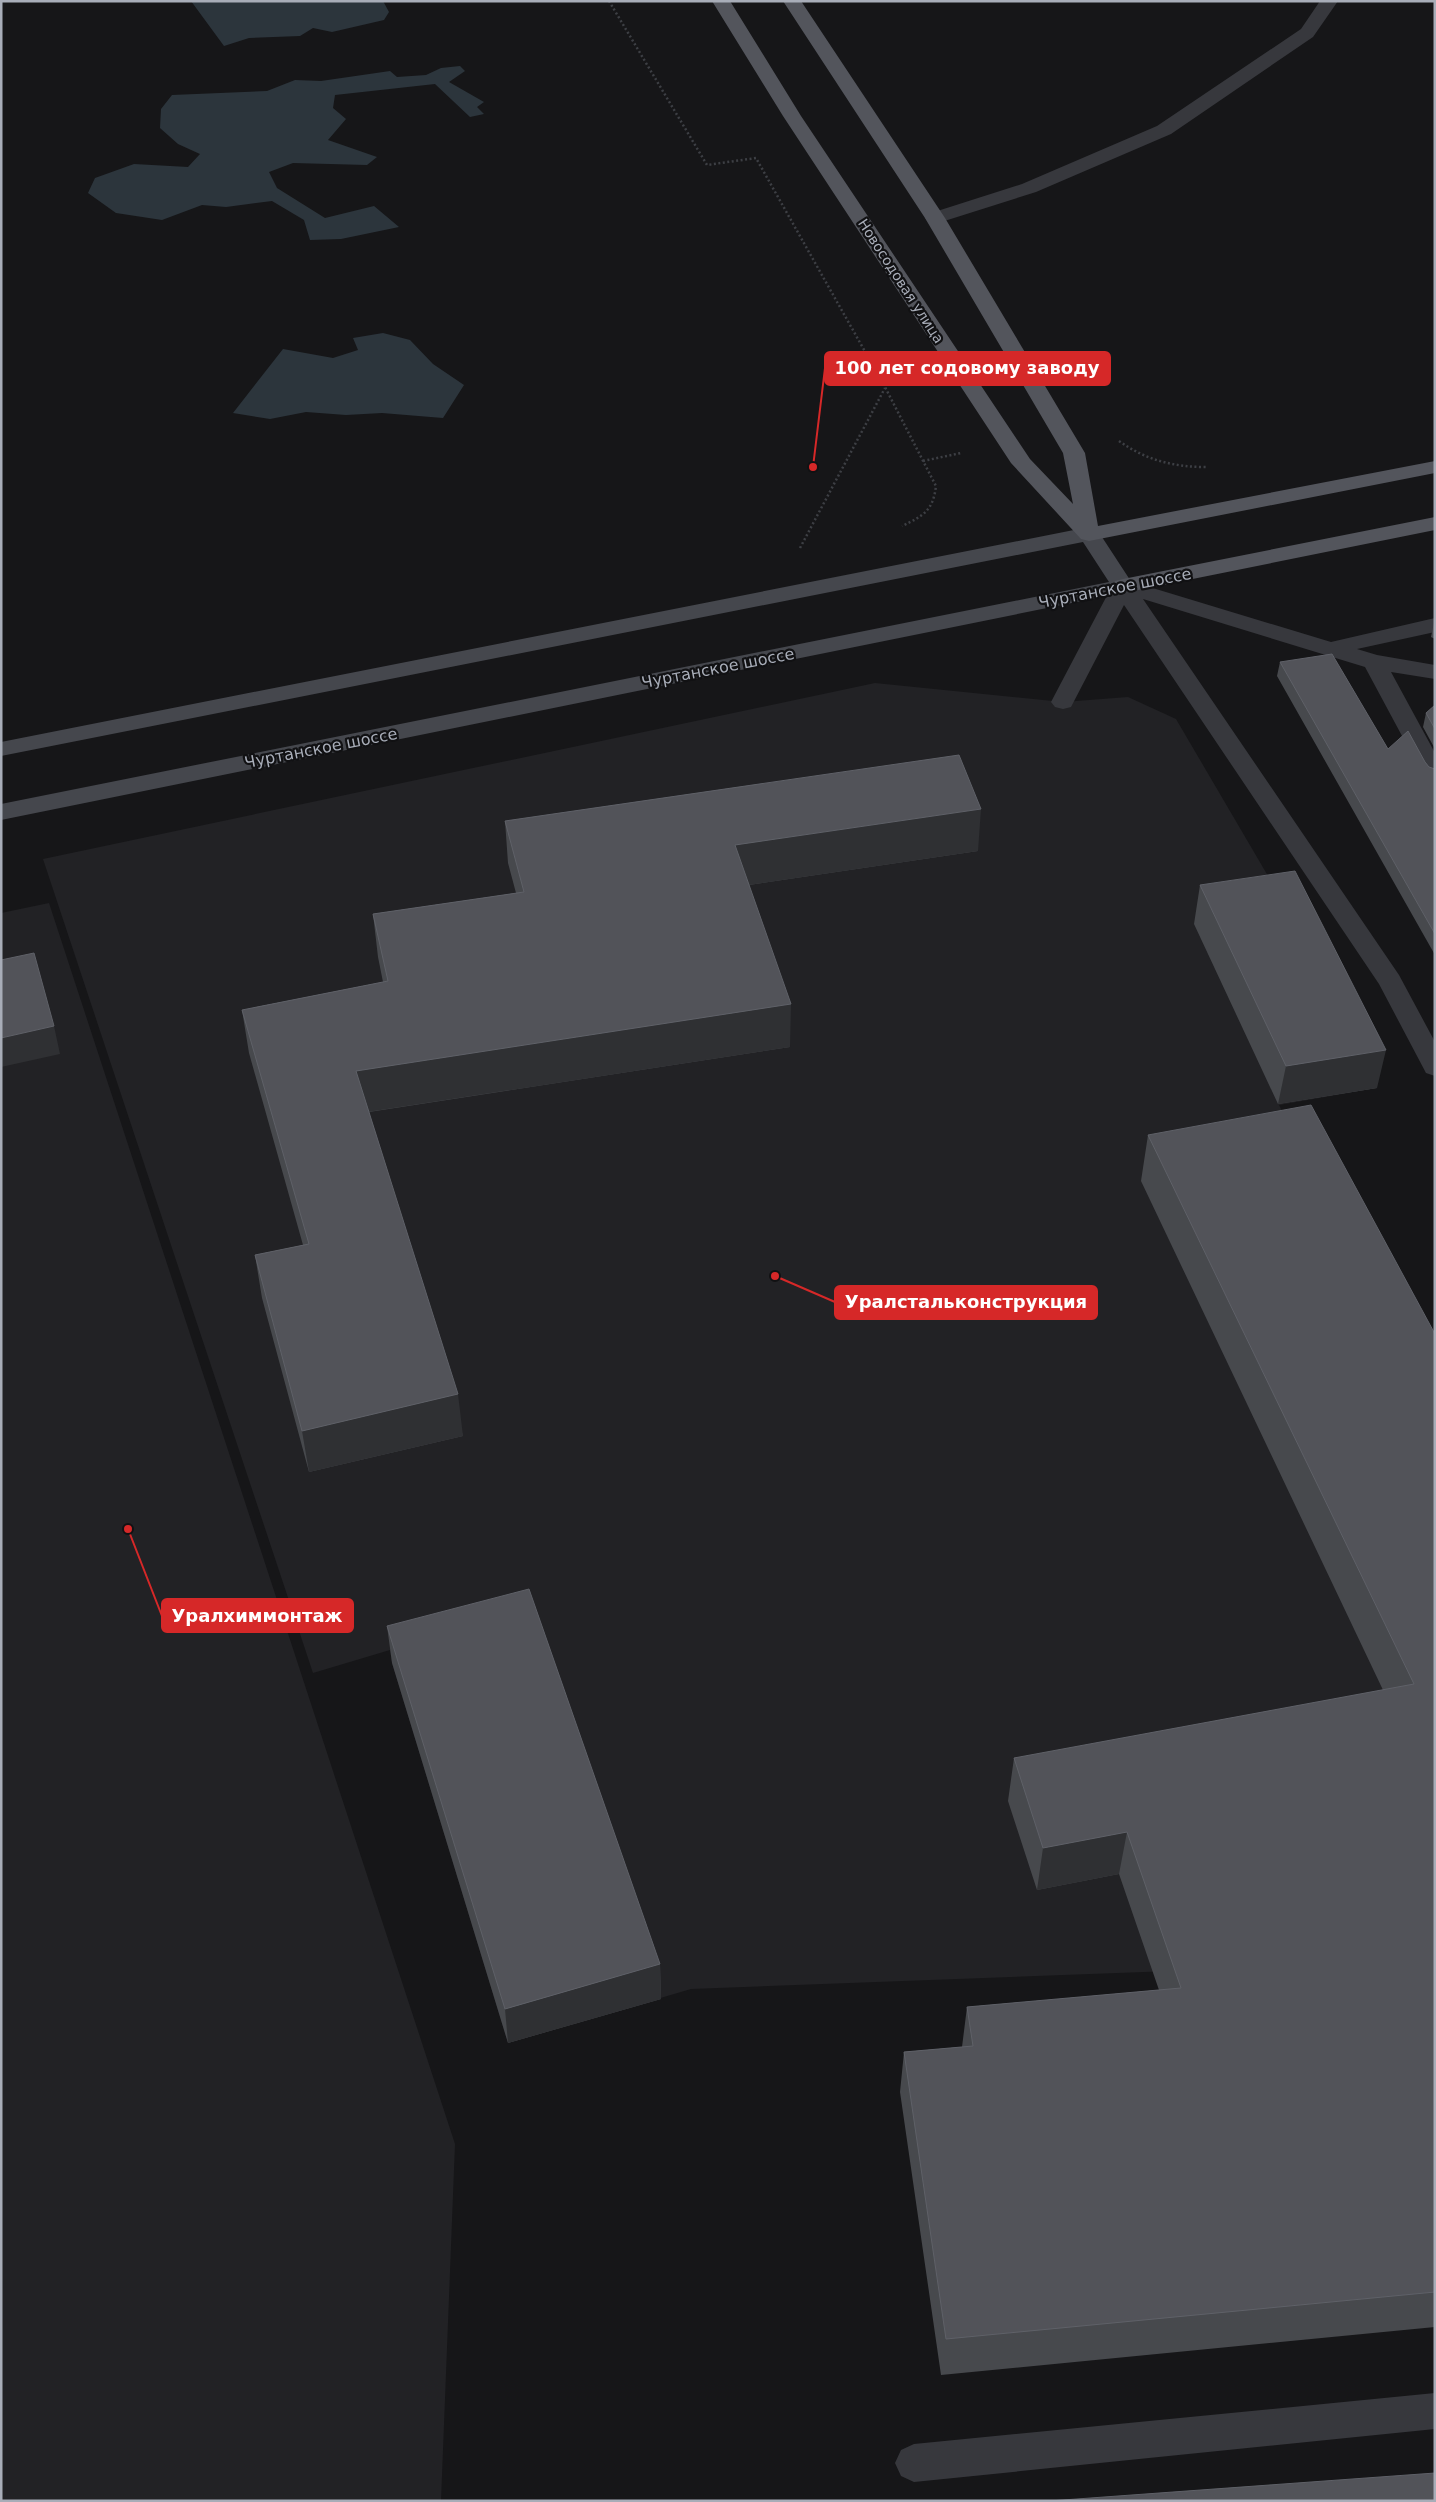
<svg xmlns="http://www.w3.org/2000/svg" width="1436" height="2502" viewBox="0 0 1436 2502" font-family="'DejaVu Sans',sans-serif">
<rect width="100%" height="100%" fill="#161618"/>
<path fill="#222225" d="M875,683L1063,702L1128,697L1176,719L1288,910L1377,1088L1279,1105L1302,1151L1435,1946L1252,1968L691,1989L508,2043L392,1663L390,1650L313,1673L43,859Z
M49,903L455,2144L441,2501H1V913Z"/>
<path fill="#2c353c" d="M191,1H383L389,12L384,20L332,32L313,28L300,36L249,38L224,46Z
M460,66L465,71L449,82L484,102L477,107L484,114L470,117L435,84L335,95L333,108L346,119L328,140L377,157L367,165L293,163L269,172L277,188L325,218L374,206L399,227L341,239L310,240L304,220L272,201L226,207L202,205L162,220L116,213L88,193L95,178L134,164L188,167L200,154L178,144L160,128L161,109L172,95L267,91L295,80L321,81L390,71L397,77L426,75L441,68Z
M383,333L410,340L433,364L464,385L443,418L382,413L346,415L306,412L270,419L233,413L283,349L333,358L358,350L353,338Z"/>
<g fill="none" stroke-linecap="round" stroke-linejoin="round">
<path stroke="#3d3f44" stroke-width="2.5" stroke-dasharray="2 2.5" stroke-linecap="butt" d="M609,1L707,165L756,158L885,387L936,486C933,511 923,516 902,526
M1119,441C1146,460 1173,467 1206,467
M923,461L961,453
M800,548L885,388"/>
<path fill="#37383d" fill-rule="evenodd" d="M1320,1H1338L1313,37L1171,134L1036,192L935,224L928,222L925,218L928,214L1022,184L1157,126L1301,29Z
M1123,579L1331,642L1435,618V632L1357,649L1377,655L1435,665V679L1391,672L1435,753V783L1427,780L1423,775L1365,667L1143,599L1399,975L1435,1042V1076L1426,1073L1379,984L1124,605L1071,707L1063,709L1055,707L1051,702L1112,586L1115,581Z
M1435,2393V2429L914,2482L901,2476L895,2463L901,2450L914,2444Z"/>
<path fill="#45474d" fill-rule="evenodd" d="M1089,527L1097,529L1100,534L1134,586L1131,591L1,820V804L1109,582L1083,542L1,756V742Z"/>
<path fill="#53555c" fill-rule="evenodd" d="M712,1H730L801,116L1030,459L1073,504L1063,453L925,218L783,1H801L945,218L1085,453L1098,526L1435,461V473L1089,541L1081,539L1011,463L783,116Z
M1435,517V530L1123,593L1115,591L1112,586L1115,581L1123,579Z"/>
</g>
<path fill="#47494d" d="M1434,623H1435V639L1431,637Z
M1280,662L1388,749L1425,762L1429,767L1435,769V955L1277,676Z
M1435,705V749L1423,727L1426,713Z
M505,821L978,851L749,885L790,1047L369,1112L463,1436L309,1472L262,1298L255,1255L303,1245L249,1053L242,1010L383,982L378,957L373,914L516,893L508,863Z
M1200,885L1377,1088L1278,1104L1194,924Z
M1148,1135L1435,1334V2327L941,2375L900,2092L904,2052L962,2047L967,2007L1159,1990L1119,1874L1037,1890L1008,1801L1014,1758L1383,1690L1141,1181Z
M387,1626L660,1964L661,1999L508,2043L392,1663Z"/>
<path fill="#2f3033" d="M981,809L978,851L735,887V845Z
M791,1004L790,1047L361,1113L356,1071Z
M54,1026L60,1054L1,1067V1038Z
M1386,1050L1377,1088L1278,1104L1286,1066Z
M458,1394L463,1436L309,1472L302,1431Z
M1127,1832L1119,1874L1037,1890L1043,1848Z
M660,1964L661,1999L508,2043L505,2009Z"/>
<path fill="#525359" stroke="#5f6168" d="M1332,654L1388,749L1408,731L1425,762L1429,767L1435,769V934L1280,662Z
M1435,705V729L1426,713Z
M959,755L981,809L735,845L791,1004L356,1071L458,1394L302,1431L255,1255L309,1244L242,1010L388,981L373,914L524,892L505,821Z
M1295,871L1386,1050L1286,1066L1200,885Z
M34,953L54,1026L1,1038V960Z
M1311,1105L1435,1334V2292L946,2339L904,2052L973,2046L967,2007L1181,1988L1127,1832L1043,1848L1014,1758L1414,1684L1148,1135Z
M529,1589L660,1964L505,2009L387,1626Z
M1435,2473V2501H1049Z"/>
<g text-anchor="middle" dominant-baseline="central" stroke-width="4.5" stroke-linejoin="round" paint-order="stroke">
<g font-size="14" fill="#a8adb8" stroke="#111113">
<text transform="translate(901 281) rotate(57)">Новосодовая улица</text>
</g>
<g font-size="16" fill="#a8adb8" stroke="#111113">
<text transform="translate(1115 588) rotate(-11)">Чуртанское шоссе</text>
<text transform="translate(718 668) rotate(-11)">Чуртанское шоссе</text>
<text transform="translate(321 748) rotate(-11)">Чуртанское шоссе</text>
</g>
</g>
<path fill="none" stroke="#d62828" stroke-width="2" d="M813 467L825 368M775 1276L835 1302M128 1529L162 1616"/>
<g fill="#d62828" stroke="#111113" stroke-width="2">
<circle cx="813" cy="467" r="5"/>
<circle cx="775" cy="1276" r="5"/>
<circle cx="128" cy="1529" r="5"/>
</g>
<g fill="#d62828" stroke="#d62828" stroke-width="2">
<rect x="825" y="352" width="285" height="33" rx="5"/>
<rect x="835" y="1286" width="262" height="33" rx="5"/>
<rect x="162" y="1599" width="191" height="33" rx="5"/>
</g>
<g font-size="18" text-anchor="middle" font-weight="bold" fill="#fff">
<text x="967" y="374">100 лет содовому заводу</text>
<text x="966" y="1308">Уралстальконструкция</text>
<text x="257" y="1622">Уралхиммонтаж</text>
</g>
<rect width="1436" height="2502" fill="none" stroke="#a8adb8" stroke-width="5"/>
</svg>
